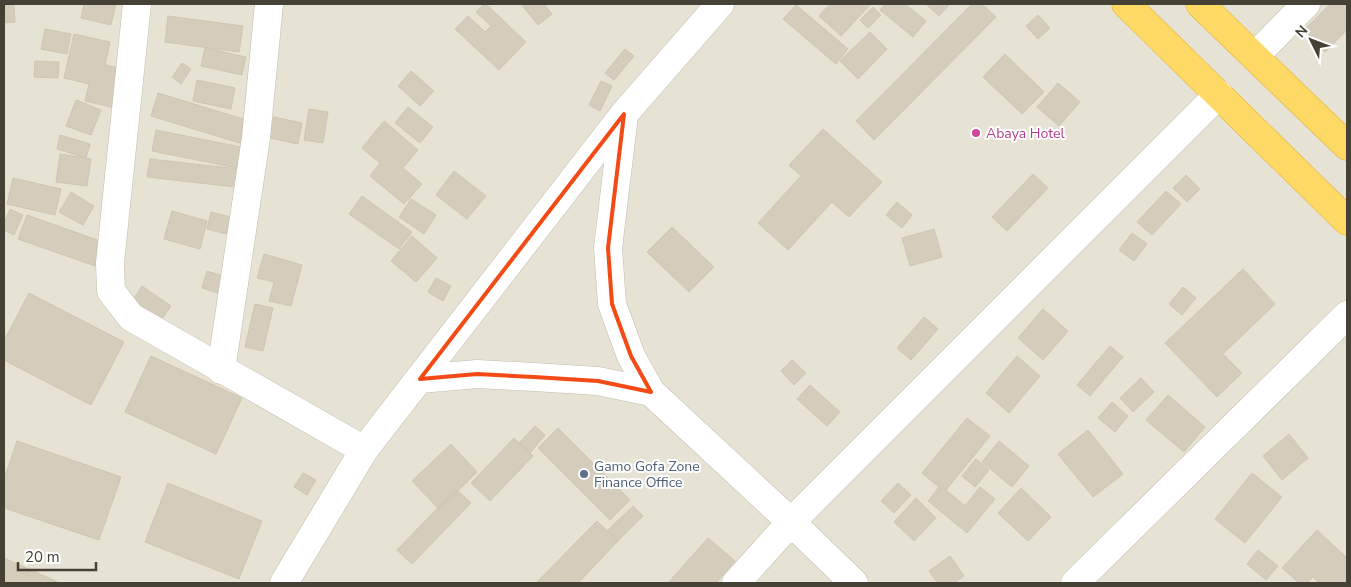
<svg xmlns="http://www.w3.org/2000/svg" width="1351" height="587" viewBox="0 0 1351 587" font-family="'Nunito Sans',sans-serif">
<rect width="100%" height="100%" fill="#f3f0e6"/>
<path fill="#e7e3d4" d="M4,4H1347V583H4Z"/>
<path fill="#d5cdbb" stroke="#d0c5ae" d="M84,4H116L111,25L81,18Z
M484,4H486L526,42L499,70L455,29L468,16L485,32L491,26L476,12Z
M521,4H544L552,14L538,25Z
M830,4H871L841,36L819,16Z
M885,4H905L926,21L913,37L880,10Z
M926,4H950L939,16Z
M972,4H982L996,17L874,140L856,121Z
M1330,4H1347V30L1325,52L1304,30Z
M4,5H14L15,22L4,23Z
M796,5L848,49L836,64L783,19Z
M873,7L881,15L868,28L860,20Z
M1038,15L1050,28L1038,39L1026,26Z
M168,16L243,26L239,52L165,42Z
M45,29L71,34L67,54L41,49Z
M870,32L887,49L858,79L840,61Z
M74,34L110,42L105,65L124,69L115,108L85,101L89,84L64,78Z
M205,48L246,57L242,75L201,66Z
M625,49L634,56L614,80L605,73Z
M1005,54L1044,92L1022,114L983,77Z
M35,61L59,62L58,78L34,77Z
M182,63L191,69L181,84L172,77Z
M411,71L434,91L420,106L398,86Z
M197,80L235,88L231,109L193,101Z
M601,81L612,86L600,111L589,105Z
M1058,83L1080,102L1059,126L1037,107Z
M158,93L250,121L243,144L151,116Z
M76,100L101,110L91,135L66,126Z
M408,107L433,127L420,143L395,123Z
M309,109L328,112L323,143L304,140Z
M274,117L302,123L298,144L270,138Z
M384,121L418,150L403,168L422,184L404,204L370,176L380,163L362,148Z
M823,129L882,182L849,217L832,202L788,250L758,223L801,176L789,165Z
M156,130L246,148L242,169L152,151Z
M60,135L90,144L86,158L57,149Z
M60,154L91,159L87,186L56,182Z
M150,159L238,169L235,187L147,177Z
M454,171L486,196L467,219L436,195Z
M1033,174L1048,188L1007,231L992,217Z
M1186,175L1200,189L1187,202L1173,188Z
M13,178L61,189L55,215L7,204Z
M1166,191L1181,204L1152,235L1137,222Z
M71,192L94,206L83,225L59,212Z
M362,196L412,232L399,249L349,214Z
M411,199L436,215L424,234L399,217Z
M897,202L912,215L902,228L886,215Z
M10,209L23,215L14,235L4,230V223Z
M172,211L207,221L200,249L164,239Z
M211,212L230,217L226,234L207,229Z
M27,215L103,242L95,266L18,239Z
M672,227L714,267L689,292L647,252Z
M934,229L942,257L910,266L902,238Z
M1132,233L1147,244L1134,261L1119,250Z
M412,236L437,258L416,282L391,261Z
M264,254L302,265L291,306L269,301L274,282L257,278Z
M1243,269L1275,304L1223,354L1242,373L1217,397L1165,343Z
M207,271L226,277L221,294L202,288Z
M436,278L451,286L443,301L428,292Z
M142,286L171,306L160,322L131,303Z
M1183,287L1196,298L1182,315L1169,304Z
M29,293L124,342L91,405L4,360V341Z
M255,304L273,308L263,351L245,347Z
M1043,309L1068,331L1043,360L1018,338Z
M924,317L938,329L911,360L897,348Z
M1110,346L1123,357L1090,396L1077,385Z
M151,356L242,398L216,454L125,412Z
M1017,356L1040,376L1009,413L986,393Z
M792,360L806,373L794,385L781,371Z
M1141,378L1154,392L1133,412L1120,398Z
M810,385L840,412L827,426L797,399Z
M1168,395L1205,427L1184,452L1146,420Z
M1112,402L1128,416L1115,432L1098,418Z
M967,418L990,436L946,490L965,506L980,487L995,499L967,533L928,501L939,487L922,473Z
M535,426L545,435L530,453L519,443Z
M558,428L630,500L610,520L538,448Z
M1088,430L1123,474L1093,497L1058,454Z
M1289,434L1308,458L1282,480L1263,456Z
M514,438L533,456L490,501L471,483Z
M17,441L121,477L99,540L4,508V479Z
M999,441L1029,466L1012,487L982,462Z
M451,444L477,472L439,509L412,481Z
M976,459L989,470L975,487L962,476Z
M303,473L316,480L307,495L294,487Z
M1252,473L1282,497L1245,543L1215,519Z
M168,483L262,521L239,579L145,542Z
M898,483L911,495L894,513L881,501Z
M1021,488L1051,517L1028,541L998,513Z
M456,489L471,503L412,564L397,550Z
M916,498L936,518L914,541L894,522Z
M633,506L643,516L618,541L608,530Z
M597,521L618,541L578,583H536Z
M1317,530L1347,558V583H1319L1313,577L1307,583H1299L1282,568Z
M708,538L735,561L716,583H668Z
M1258,550L1278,566L1266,580L1247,564Z
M950,556L964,576L954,583H938L929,571Z
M4,558L60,583H4Z"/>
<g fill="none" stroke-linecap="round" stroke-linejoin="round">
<g stroke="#c1bcab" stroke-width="29">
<path id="street" d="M137,4L110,263L111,291L131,317L364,450
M1255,56L1306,4
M624,115L608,248L612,304L631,356L651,392L791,522L854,583
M221,370L256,138L269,4
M420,379L477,374L534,377L598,381L651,392
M284,583L364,450L624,114L720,4
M736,583L791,522L1219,94
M1075,583L1347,315"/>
</g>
<g stroke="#dfae34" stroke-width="29">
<path id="highway" d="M1126,4L1347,221
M1200,4L1347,146"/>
</g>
<use href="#street" stroke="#fff" stroke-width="28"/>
<use href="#highway" stroke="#ffd965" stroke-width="28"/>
</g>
<path fill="none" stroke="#f34a16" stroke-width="4" stroke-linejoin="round" d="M624,114L608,248L612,304L631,356L651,392L598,381L534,377L477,374L420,379Z"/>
<circle fill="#d1479c" stroke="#fff" stroke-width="2" cx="976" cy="133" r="5"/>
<circle fill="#5c6f8a" stroke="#fff" stroke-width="2" cx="584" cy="474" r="5"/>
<g text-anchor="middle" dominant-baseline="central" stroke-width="4" stroke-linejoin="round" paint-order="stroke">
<g font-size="14" fill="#b23c85" stroke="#fff" text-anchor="start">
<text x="986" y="133">Abaya Hotel</text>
</g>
<g font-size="14" fill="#4e5e75" stroke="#fff" text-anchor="start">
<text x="594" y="466">Gamo Gofa Zone<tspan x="594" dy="16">Finance Office</tspan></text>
</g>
</g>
<rect width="1351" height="587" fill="none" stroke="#464135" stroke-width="10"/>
<g transform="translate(1311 40) rotate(312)" stroke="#ffffff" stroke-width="4" paint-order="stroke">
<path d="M0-4L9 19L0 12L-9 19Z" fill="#464135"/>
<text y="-8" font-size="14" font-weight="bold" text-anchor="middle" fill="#464135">N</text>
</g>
<path d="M18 562v8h78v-8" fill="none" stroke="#464135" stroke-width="2.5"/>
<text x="25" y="562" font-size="15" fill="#464135" stroke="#ffffff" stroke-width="4" paint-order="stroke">20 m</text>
</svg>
